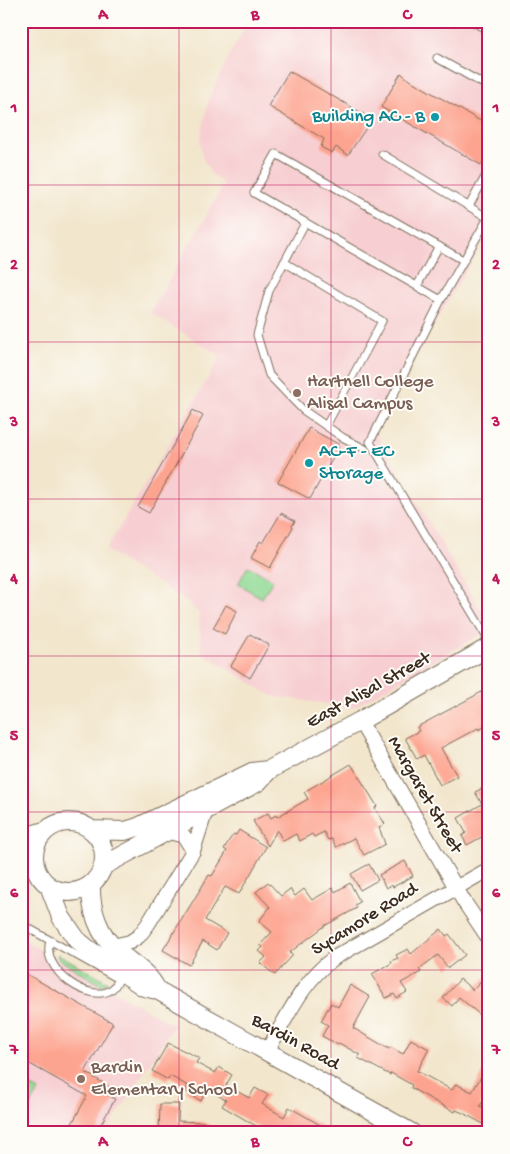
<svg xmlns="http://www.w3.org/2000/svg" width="510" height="1154" viewBox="0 0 510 1154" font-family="'Gochi Hand',sans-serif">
<rect width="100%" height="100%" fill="#fdfcf7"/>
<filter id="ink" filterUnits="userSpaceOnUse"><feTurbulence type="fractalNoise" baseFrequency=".02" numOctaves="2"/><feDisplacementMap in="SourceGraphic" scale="10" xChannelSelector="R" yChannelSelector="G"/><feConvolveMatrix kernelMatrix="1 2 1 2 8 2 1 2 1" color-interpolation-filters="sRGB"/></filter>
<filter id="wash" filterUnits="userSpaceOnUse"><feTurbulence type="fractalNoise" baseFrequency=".0096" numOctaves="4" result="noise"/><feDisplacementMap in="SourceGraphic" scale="20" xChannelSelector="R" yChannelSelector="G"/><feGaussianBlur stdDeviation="1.12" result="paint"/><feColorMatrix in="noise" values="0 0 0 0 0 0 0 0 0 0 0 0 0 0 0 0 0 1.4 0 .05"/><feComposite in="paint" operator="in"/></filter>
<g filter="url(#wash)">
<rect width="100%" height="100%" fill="#f2e6cc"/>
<path fill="#f7cfd2" d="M249,21H489V231L373,429L489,623V630L352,708L272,696L201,652L199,613L182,598L106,550L221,356L150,313L224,184L212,175L203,159L200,141L209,98L232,50Z
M21,939L174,1025L106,1133H21Z"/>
<path fill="#91da95" stroke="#66825a" d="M248,566L273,580L262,598L238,584Z
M58,954L108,982L101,985L60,960L57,957Z
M21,1081L39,1091L28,1109L21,1105Z"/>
<g id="blocks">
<path fill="#fda490" d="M289,71L372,119L348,155L336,147L332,153L321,147L324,139L268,106Z
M401,73L408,79L489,126V151L481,165L381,107Z
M193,410L203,416L149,513L138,507Z
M309,428L340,445L310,499L278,482Z
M281,513L295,521L292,526L293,527L270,568L251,558L260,541L263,543Z
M226,605L237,611L225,634L213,628Z
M250,634L269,645L250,678L231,666Z
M489,688V724L479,730L478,728L441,748L457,776L440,785L424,755L417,759L405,738L419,731L417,727Z
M351,764L377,806L375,808L385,824L379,827L385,844L364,855L354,838L336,847L332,839L328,840L324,832L314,837L312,834L300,841L296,834L283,841L277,830L268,846L253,821L268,813L271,818L276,815L277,817L308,799L304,792Z
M489,785V833L467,845L462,836L466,833L458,818L482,804L475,792Z
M239,830L266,847L239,894L225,887L205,920L227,933L217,950L203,941L189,965L163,950L209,875L212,876L227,851L224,849L230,839L234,834L236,835Z
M405,861L413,876L393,887L392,885L386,888L379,875Z
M369,864L378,880L360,890L351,874Z
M268,882L281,896L290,889L295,896L304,889L312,900L333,888L335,892L350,883L360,902L355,905L357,908L326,925L289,953L293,955L275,975L260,963L266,957L259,951L263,947L260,945L272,932L259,921L270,907L256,892Z
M441,929L446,936L449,934L465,955L448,968L438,955L419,969L421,972L401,983L407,992L397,998L394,994L386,998L372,974L392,963L391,961L398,958L396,955L408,949L411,954Z
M21,971L113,1023L85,1072L111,1088L107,1094L115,1099L96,1133H67L87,1096L21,1059Z
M489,973V1005L480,1015L459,997L452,1006L443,998L460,979L473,990Z
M350,985L370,997L353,1028L389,1049L390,1047L403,1054L411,1039L429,1049L417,1071L452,1090L456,1084L472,1092L489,1063V1090L480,1106L489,1111V1127L463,1113L456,1110L455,1112L436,1102L411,1088L412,1085L391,1073L390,1075L358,1058L360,1055L339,1043L338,1045L322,1036L328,1025L321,1021L331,1003L338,1007Z
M168,1043L199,1058L196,1063L215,1073L219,1067L232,1075L226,1085L249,1098L255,1088L268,1095L262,1104L284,1117L289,1107L334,1133H268L222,1106L226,1100L207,1089L201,1101L185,1091L188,1086L170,1076L168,1080L152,1071Z
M160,1104H179L178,1121L203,1122L228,1133H159Z"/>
</g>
</g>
<g filter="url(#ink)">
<use href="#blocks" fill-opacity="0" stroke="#7b6c5b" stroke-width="1"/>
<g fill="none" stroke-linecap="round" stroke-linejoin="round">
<g stroke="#7b6c5b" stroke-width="9">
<path id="service" d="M472,21L489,31
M437,58L489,87
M382,154L488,218
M469,206L489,170
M489,216L441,300L370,442L489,641
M305,223L269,291L257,335L269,375L303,410L342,437L365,449
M284,262L382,321L326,426
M417,286L439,246
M441,300L254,193L276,154L463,260
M21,924L117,978
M50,941C40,971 92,1005 112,989C115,987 117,982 119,980"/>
</g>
<g stroke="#7b6c5b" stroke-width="16">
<path id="minor" d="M360,721L463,900L489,939
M166,831L184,836L193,851
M113,946L130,942L139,936L148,924L193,851L206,810
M267,1051C287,1018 302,981 334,958L489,869"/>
</g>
<g stroke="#7b6c5b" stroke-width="20">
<path id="tertiary" d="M34 857a35 35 0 1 1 70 0a35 35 0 1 1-70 0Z
M92,830L125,831L138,827L252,772L268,770
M21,838L44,831
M105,865L258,782L269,770L360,721L489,647
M91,884C90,910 99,935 118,952C133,965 148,972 157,990
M50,888L61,917L77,940L88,949L144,987L157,990L412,1133"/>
</g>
<use href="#service" stroke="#fff" stroke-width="7"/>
<use href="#minor" stroke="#fff" stroke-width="14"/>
<use href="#tertiary" stroke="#fff" stroke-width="18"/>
</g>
</g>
<path fill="none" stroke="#c2185b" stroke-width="1" stroke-opacity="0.55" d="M179,21V1133M331,21V1133M21,185H489M21,342H489M21,499H489M21,656H489M21,812H489M21,970H489"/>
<g fill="#0f9aa8" stroke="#fdfcf7" stroke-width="2">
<circle cx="435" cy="117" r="5"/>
<circle cx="309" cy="463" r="5"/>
</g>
<g fill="#8d6e63" stroke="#fdfcf7" stroke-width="2">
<circle cx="297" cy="393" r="5"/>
<circle cx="81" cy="1079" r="5"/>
</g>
<g text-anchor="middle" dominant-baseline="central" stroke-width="4" stroke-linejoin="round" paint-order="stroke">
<g font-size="19" fill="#0d838f" stroke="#fdfcf7" text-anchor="end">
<text x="425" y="117">Building AC - B</text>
<text x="319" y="452" text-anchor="start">AC-F - EC<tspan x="319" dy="22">Storage</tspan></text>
</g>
<g font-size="19" fill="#785e54" stroke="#fdfcf7" text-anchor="start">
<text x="307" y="382">Hartnell College<tspan x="307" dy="22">Alisal Campus</tspan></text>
<text x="91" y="1068">Bardin<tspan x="91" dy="22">Elementary School</tspan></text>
</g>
<g font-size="19" fill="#3b2a1e" stroke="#fdfcf7">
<text transform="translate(369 691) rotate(-29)">East Alisal Street</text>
<text transform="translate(424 795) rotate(60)">Margaret Street</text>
<text transform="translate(365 920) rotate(-32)">Sycamore Road</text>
<text transform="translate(295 1043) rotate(29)">Bardin Road</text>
</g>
</g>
<rect width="510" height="1154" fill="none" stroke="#fdfcf7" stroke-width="55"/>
<rect x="28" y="28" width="454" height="1098" fill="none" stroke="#c2185b" stroke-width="2"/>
<g font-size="16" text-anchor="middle" font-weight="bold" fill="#c2185b">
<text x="103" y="19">A</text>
<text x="255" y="19">B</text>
<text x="407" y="19">C</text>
<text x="14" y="112">1</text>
<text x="496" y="112">1</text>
<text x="14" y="269">2</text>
<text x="496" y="269">2</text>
<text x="14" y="426">3</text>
<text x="496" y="426">3</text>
<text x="14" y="583">4</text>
<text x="496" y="583">4</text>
<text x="14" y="740">5</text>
<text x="496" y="740">5</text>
<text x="14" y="897">6</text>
<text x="496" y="897">6</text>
<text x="14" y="1054">7</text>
<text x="496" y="1054">7</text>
<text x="103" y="1146">A</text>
<text x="255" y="1146">B</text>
<text x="407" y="1146">C</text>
</g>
</svg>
